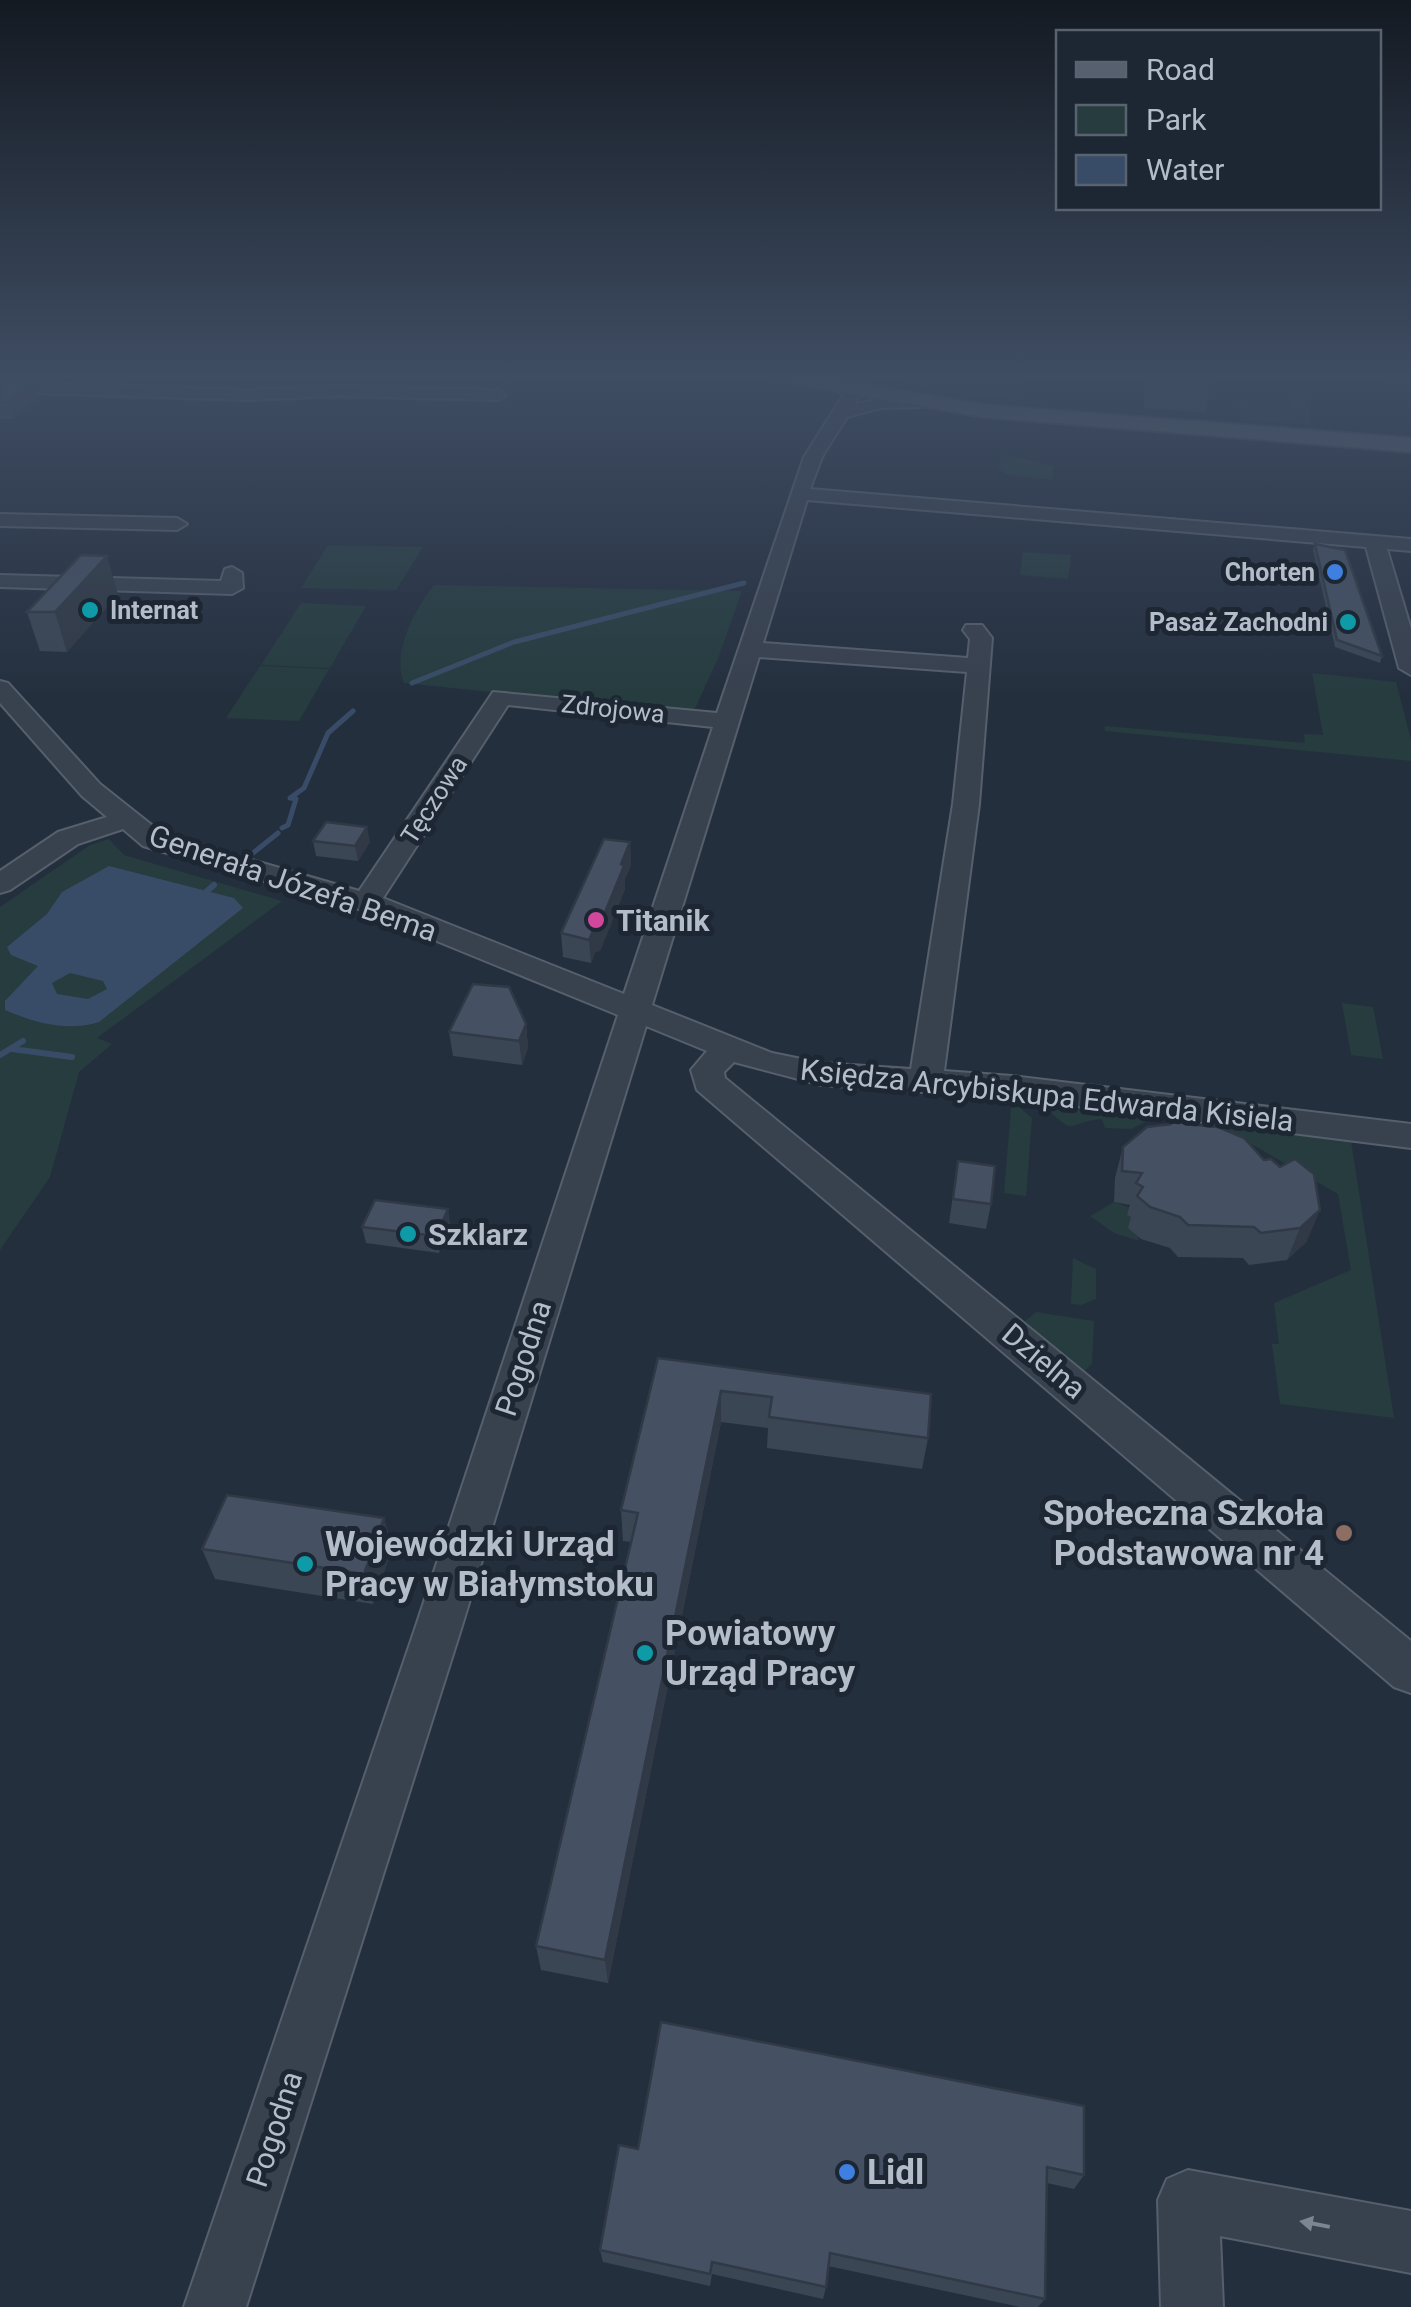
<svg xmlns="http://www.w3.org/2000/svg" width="1411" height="2307" viewBox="0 0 1411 2307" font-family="Roboto,sans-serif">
<rect width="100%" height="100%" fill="#242f3e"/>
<path fill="#263c3f" d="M903,374L1022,378L1015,401L937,390L1021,405L904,387L935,390L896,379Z
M1293,397H1306L1312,425L1242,420L1238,402L1290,405Z
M1002,454L1053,466V480L1005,474L998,468Z
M328,545L423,547L396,590L301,588Z
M1023,552L1071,555L1068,579L1020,575Z
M434,585L742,591L719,656L693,713L404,683C391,653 415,609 434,585Z
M301,603L366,606L330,668L261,665Z
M260,666L329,669L299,721L226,718Z
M1312,673L1396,682L1411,740V761L1105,731V726L1305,743L1304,734L1323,735Z
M109,839L124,855L282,901L97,1038L112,1044L79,1072L50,1177L0,1250V907L90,845Z
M1342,1003L1373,1007L1383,1059L1351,1055Z
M1042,1105H1051L1155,1117L1131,1129L1105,1128L1102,1119C1062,1123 1081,1139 1042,1105Z
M1019,1107L1032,1118L1026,1196L1004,1193L1011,1108Z
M1228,1126L1351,1141L1394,1418L1280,1404L1272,1344H1279L1274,1303L1351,1270L1338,1194L1229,1131Z
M1114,1202L1131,1208L1139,1241L1114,1233L1090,1216Z
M1073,1258L1096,1269V1299L1081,1305L1071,1304Z
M1036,1312L1094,1321L1092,1364L1082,1373L1022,1324Z"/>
<path fill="#394c67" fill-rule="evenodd" d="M109,866L234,898L243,908L99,1022C68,1032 35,1023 5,1010V1001L38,966L11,955L7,947L47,914L62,892ZM70,973L103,981L107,989L88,999L57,994L52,983Z"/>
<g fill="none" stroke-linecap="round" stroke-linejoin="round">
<path stroke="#394c67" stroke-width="4" d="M740,584L744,583"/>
<path stroke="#394c67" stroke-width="5" d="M412,683L514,642L744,583
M282,828L288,825L296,799L290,798L304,788L328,733L353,711
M248,857L278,833"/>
<path stroke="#394c67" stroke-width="6" d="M207,891L214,885
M12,1049L72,1057
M0,1055L23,1041"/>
<g stroke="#565f6c" stroke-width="4">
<path id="minor" d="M1377,374H1411V381L1385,379Z
M0,382L249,390L337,386L498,390L506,395L498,400L337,396L249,400L0,392Z
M855,385L863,390L854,405C875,399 910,389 928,402L920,407L881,408L847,417L822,457L810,489L1411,539V551L1387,549L1411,629V675L1399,668L1366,547L807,500L763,643L968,658L970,639L963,630L966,625H982L992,638L979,804L944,1071L1012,1076L1411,1124V1148L1012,1098L821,1085L734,1062L724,1072L725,1078L1411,1641V1693L1394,1687L697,1090L691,1070L707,1051L646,1026L461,1629L246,2307H184L415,1629L618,1015L356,908L143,846L123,829L78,844L10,890L0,893V871L58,832L107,817L82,796L0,703V681L8,683L100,784L163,834L359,891L493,692L717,713L804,457L849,386ZM759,657L967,672L953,804L911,1069L821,1063L772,1053L652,1005ZM508,705L713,727L624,994L383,898Z
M0,514L177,518L187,524L177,530L0,526Z
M232,567L242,573L243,588L232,594L0,587V575L221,581L225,569Z
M1188,2170L1411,2211V2273L1220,2236L1223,2307H1161L1158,2200L1167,2179Z"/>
</g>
<g stroke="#414a57" stroke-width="4">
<path id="major" d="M763,374H805L984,405L1411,438V452L984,417L773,380Z"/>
</g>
<use href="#minor" fill="#38414e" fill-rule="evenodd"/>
<use href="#major" fill="#56606e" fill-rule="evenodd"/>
</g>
<path fill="#3b4654" d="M17,374H62L63,376L58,380L19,379Z
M1065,374H1212L1205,412L1144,408V380Z
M0,379L34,380L39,397L14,419H0Z
M1315,544L1382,656L1380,663L1335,647L1313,550Z
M118,594L67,652L40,651L27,612Z
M313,841L370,842L358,861L316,856Z
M630,842L631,865L625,879V889L600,951L595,952L591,963L563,957L561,933Z
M526,1024L528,1047L522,1065L453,1056L449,1032Z
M1186,1124L1264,1160L1307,1241L1287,1260L1249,1265L1243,1258L1178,1257L1170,1248L1141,1239L1128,1228L1131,1217L1127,1215L1130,1205L1114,1202L1115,1178L1123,1147Z
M958,1161L991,1204L986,1229L949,1223Z
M448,1209L450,1225L439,1253L366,1243L362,1227Z
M658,1358L928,1438L922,1469L767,1448L768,1428L721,1422L608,1983L541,1970L536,1946L632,1542L623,1541L621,1510Z
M384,1518L392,1549L373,1604L215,1579L202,1549Z
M661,2022L1084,2175L1074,2189L1047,2183L1045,2299L1038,2307H1020L828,2266L826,2287L823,2299L712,2274L710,2286L603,2262L600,2250L638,2149Z"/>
<path fill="#303945" d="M34,380L39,397L14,419L9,402Z
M107,556L118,594L67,652L55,612Z
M367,827L370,842L358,861L355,846Z
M630,842L631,865L625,879V889L600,951L595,952L591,963L589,940Z
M526,1024L528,1047L522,1065L519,1041Z
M448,1209L450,1225L439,1253L436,1236Z
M1320,1210L1307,1241L1287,1260L1300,1228Z
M721,1391V1422L608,1983L605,1960Z
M384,1518L392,1549L373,1604L364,1574Z"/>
<path fill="#455162" stroke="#303945" stroke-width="2.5" d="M1150,374H1212V380L1150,375Z
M0,379L34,380L9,402H0Z
M1315,544L1345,550L1382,656L1337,640Z
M81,555L107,556L55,612H27Z
M326,822L367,827L355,846L313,841Z
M604,839L630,842L621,864L624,866L599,927L594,929L589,940L561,933Z
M473,984L509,987L526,1024L519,1041L449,1032Z
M1176,1113L1186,1124L1218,1127L1244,1138L1264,1160L1271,1159L1280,1167L1295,1159L1314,1174L1320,1210L1300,1228L1261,1233L1254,1227L1188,1225L1180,1217L1150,1207L1137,1196L1143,1187L1136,1183L1142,1173L1122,1171L1123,1147L1147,1127L1171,1124Z
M958,1161L995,1166L991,1204L953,1199Z
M375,1200L448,1209L436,1236L362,1227Z
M658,1358L931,1394L928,1438L769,1417L772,1397L721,1391L605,1960L536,1946L638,1513L621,1510Z
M227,1495L384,1518L364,1574L202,1549Z
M661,2022L1084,2106V2175L1047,2167L1045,2299L830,2253L826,2287L712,2262L710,2274L600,2250L619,2145L638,2149Z"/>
<defs><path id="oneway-solid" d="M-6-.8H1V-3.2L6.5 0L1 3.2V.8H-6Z" transform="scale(2.5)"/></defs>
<use fill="#7c8592" href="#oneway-solid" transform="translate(1315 2224) rotate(-169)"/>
<linearGradient id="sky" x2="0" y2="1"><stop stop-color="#141a22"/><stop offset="0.54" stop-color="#3f4d63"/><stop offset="1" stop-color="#3f4d63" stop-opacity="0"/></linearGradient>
<rect width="1411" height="697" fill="url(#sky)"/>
<g fill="#3f7fe0" stroke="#1d2633" stroke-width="4">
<circle cx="1335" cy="572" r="10"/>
<circle cx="847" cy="2172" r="10"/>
</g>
<g fill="#0f9aa8" stroke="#1d2633" stroke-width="4">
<circle cx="90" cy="610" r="10"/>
<circle cx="1348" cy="622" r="10"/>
<circle cx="408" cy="1234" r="10"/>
<circle cx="305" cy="1564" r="10"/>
<circle cx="645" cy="1653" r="10"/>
</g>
<circle fill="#d1479c" stroke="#1d2633" stroke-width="4" cx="596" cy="920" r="10"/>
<circle fill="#8d6e63" stroke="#1d2633" stroke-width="4" cx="1344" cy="1533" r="10"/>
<g text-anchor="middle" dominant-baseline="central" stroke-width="10" stroke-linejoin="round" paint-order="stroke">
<g font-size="25" font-weight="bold" fill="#b4bcc9" stroke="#1d2633" text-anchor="end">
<text x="1315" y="572">Chorten</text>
<text x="110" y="610" text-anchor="start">Internat</text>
<text x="1328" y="622">Pasaż Zachodni</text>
</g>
<g font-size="25" fill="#b4bcc9" stroke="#1d2633">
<text transform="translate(613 709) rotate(6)">Zdrojowa</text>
<text transform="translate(434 800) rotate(-57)">Tęczowa</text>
</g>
<g font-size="30" fill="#b4bcc9" stroke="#1d2633">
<text transform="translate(293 883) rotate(19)">Generała Józefa Bema</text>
<text transform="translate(1047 1095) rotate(6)">Księdza Arcybiskupa Edwarda Kisiela</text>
<text transform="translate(523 1358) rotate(-72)">Pogodna</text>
<text transform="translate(1044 1361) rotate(40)">Dzielna</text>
<text transform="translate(274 2129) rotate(-72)">Pogodna</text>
</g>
<g font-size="30" font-weight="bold" fill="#b4bcc9" stroke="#1d2633" text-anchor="start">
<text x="616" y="920">Titanik</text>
<text x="428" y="1234">Szklarz</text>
</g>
<g font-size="35" font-weight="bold" fill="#b4bcc9" stroke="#1d2633" text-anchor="start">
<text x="1324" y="1513" text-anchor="end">Społeczna Szkoła<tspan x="1324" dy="40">Podstawowa nr 4</tspan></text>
<text x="325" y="1544">Wojewódzki Urząd<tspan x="325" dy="40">Pracy w Białymstoku</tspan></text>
<text x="665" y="1633">Powiatowy<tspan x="665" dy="40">Urząd Pracy</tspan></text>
<text x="867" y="2172">Lidl</text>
</g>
</g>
<rect x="1056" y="30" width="325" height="180" fill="#1d2633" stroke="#59626f" stroke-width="2.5"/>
<rect x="1076" y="62" width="50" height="15" fill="#56606e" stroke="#59626f" stroke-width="2.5"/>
<text x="1146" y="80" font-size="30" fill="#b4bcc9">Road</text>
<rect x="1076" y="105" width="50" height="30" fill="#263c3f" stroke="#59626f" stroke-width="2.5"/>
<text x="1146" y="130" font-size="30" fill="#b4bcc9">Park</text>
<rect x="1076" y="155" width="50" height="30" fill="#394c67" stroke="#59626f" stroke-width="2.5"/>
<text x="1146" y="180" font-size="30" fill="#b4bcc9">Water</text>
</svg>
